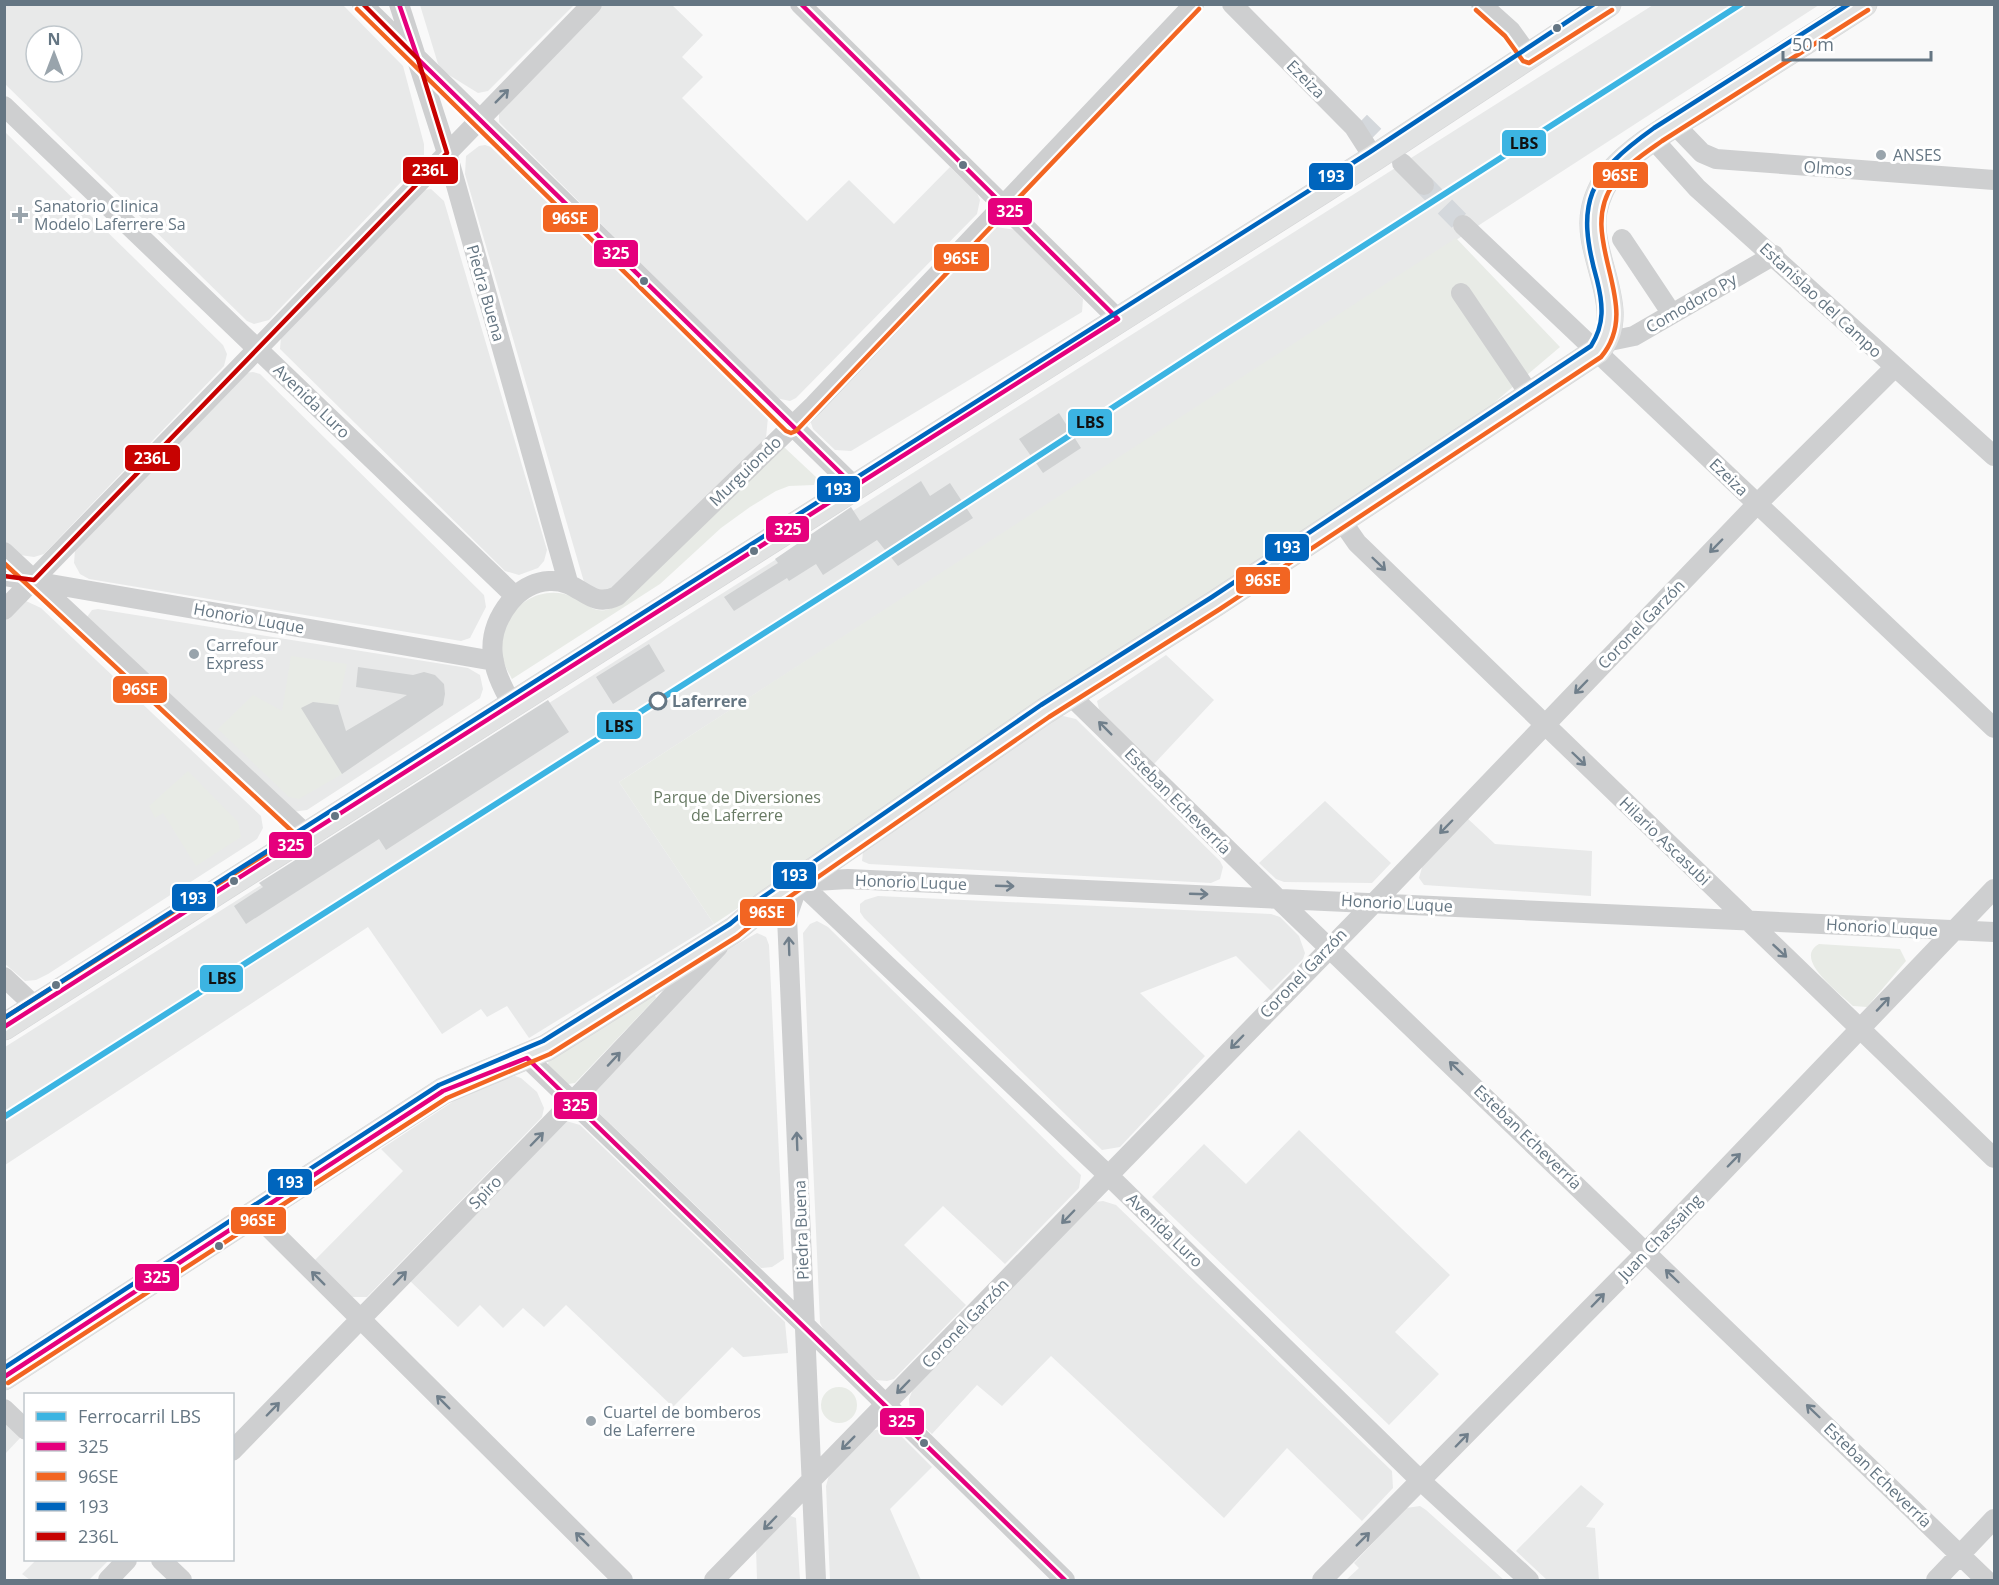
<svg xmlns="http://www.w3.org/2000/svg" width="1999" height="1585" viewBox="0 0 1999 1585" font-family="'Open Sans',sans-serif">
<rect width="100%" height="100%" fill="#f9f9f9"/>
<path fill="#e8e9e9" fill-rule="evenodd" d="M4,5H343L403,66L424,144V158L269,320L254,324L247,321L5,84ZM36,36H72V72H36Z
M420,5H574L488,91L478,93L444,72L438,64Z
M601,5H672L703,35L682,57L703,77L682,98L807,221L849,180L894,224L950,167L977,193L980,200L977,214L796,398L790,401L776,398L499,122V108Z
M1653,5H1819L619,782L714,924L529,1038L507,1006L487,1017L481,1009L442,1034L368,927L5,1165V1047Z
M4,131L223,345L227,354L224,366L44,554L34,557L20,555L5,543Z
M485,145L491,147L768,417L766,438L609,594L604,595L584,582L465,174L466,156L479,146Z
M431,189L444,201L547,550L544,561L538,568L519,575L505,571L280,349L281,337L420,191Z
M996,227L1016,230L1083,299L1082,312L851,451L835,450L813,429L810,420L991,229Z
M253,372L260,374L484,595L486,607L470,638L461,641L89,579L80,574L74,563L75,550L245,373Z
M26,601L41,608L261,816L263,828L257,839L48,974L36,980L25,981L5,964V619Z
M98,609L468,668L480,675L483,689L480,698L307,810L292,812L87,617L92,610Z
M1166,655L1214,700L1154,764L1100,713L1097,701Z
M1063,716L1076,719L1220,861L1223,867L1220,879L1211,883L869,864L862,861L863,852L1057,717Z
M1325,801L1391,863L1372,883L1284,882L1276,879L1259,863Z
M1467,818L1495,844L1592,851L1591,896L1424,885L1419,878L1423,864Z
M878,896L1271,914L1280,917L1299,936L1305,953L1303,959L1271,991L1236,956L1140,993L1205,1056L1120,1147L1102,1150L864,918L860,912V904L865,900Z
M817,921L828,927L1081,1175L1079,1188L1005,1264L943,1206L904,1245L966,1305L894,1379L887,1381L876,1380L827,1336L820,1323L803,933L810,924Z
M757,933L766,937L769,945L784,1259L772,1267L761,1268L598,1112L592,1102L595,1088L729,949Z
M515,1076L521,1078L537,1092L544,1108L542,1117L367,1297H351L315,1260L403,1171L381,1149L472,1089Z
M566,1121L580,1125L785,1322L788,1353L743,1357L732,1347L673,1407L566,1305L544,1327L523,1308L503,1328L480,1305L458,1327L408,1279Z
M1299,1130L1450,1275L1395,1332L1439,1374L1389,1425L1152,1197L1204,1144L1246,1184Z
M1103,1201L1116,1205L1392,1471L1393,1488L1362,1521L1287,1448L1224,1518L1051,1356L1002,1406L977,1385L932,1434L910,1413L909,1399L913,1389L1095,1202Z
M4,1421L21,1437L5,1454H4Z
M875,1430H889L898,1433L932,1467L890,1509L921,1580H830L826,1486L829,1475L865,1434Z
M1581,1485L1604,1504L1586,1527L1595,1528L1599,1580H1547L1516,1551Z
M1420,1506L1426,1510L1504,1580H1346L1359,1568L1354,1563L1406,1508Z
M788,1515L796,1518L800,1580H757L756,1547Z
M36,1560H109L89,1580H30L22,1574Z"/>
<path fill="#e8ebe6" d="M1456,238L1560,347L1482,413L714,924L619,782Z
M781,447L785,448L816,477L814,485L789,486L776,491L750,507L721,528L660,584L512,679C501,660 498,647 506,626C516,599 546,585 574,597C582,600 590,609 598,610C607,612 613,607 620,603Z
M291,656L347,664L338,705L313,702L342,774L299,799L289,797L218,729L253,695L282,711Z
M188,771L238,822L241,837L196,866L163,813L155,818L149,806Z
M1819,944L1900,949L1906,961L1867,1007L1853,1006C1840,993 1792,959 1819,944Z
M655,995L656,998L575,1083L568,1084L547,1068L549,1060Z
M821 1405a18 18 0 1 1 36 0a18 18 0 1 1-36 0Z"/>
<path fill="#d0d2d3" d="M1059,413L1081,448L1043,473L1019,439Z
M921,481L930,496L950,483L973,518L898,566L877,540L823,575L816,564L789,581L787,578L734,611L724,597L778,563L775,559L851,507L860,521Z
M649,644L665,671L613,704L596,677Z
M358,667L413,675L424,672L435,675L444,684L445,694L443,705L342,774L301,708L313,702L338,705L346,731L407,695L356,687Z
M548,700L569,732L386,850L379,839L246,924L234,906L263,887L259,883Z"/>
<g fill="none" stroke-linecap="round" stroke-linejoin="round">
<path stroke="#d4d8dc" stroke-width="20" stroke-dasharray="20 10" stroke-linecap="butt" d="M1360,122L1397,158
M1424,185L1463,225"/>
<g stroke="#d5d6d7" stroke-width="27">
<path id="major" d="M4,1027L1374,158L1608,4
M4,1377L443,1091L546,1048L734,930L764,905L1045,711L1216,603L1597,351C1632,312 1585,255 1594,211C1596,199 1603,183 1611,174C1637,144 1677,123 1710,102C1762,69 1813,37 1864,4"/>
</g>
<path stroke="#cecfd0" stroke-width="20" d="M362,4L856,488
M399,4L447,153L568,582
M800,4L1118,319
M1232,4L1354,127L1374,158
M1481,4L1511,31L1529,56
M4,106L515,596
M1675,125L1702,153L1716,159L1994,180
M1653,139L1697,188L1994,456
M1402,163L1424,185
M1463,225L1994,728
M1622,239L1672,314
M1461,293L1530,395
M1605,342L1634,336L1774,255
M1341,520L1357,543L1994,1158
M4,552L308,836
M4,576L494,661
M4,610L592,4
M1070,695L1276,897L1986,1580
M512,704C491,669 482,637 510,602C520,590 534,582 549,581C581,579 588,610 617,596L814,405L1194,4
M799,882L848,879L1994,932
M799,882L1108,1175L1421,1481L1529,1580
M799,882L787,917L816,1580
M4,977L37,1008
M527,1058L805,1325L1065,1580
M256,1215L623,1580
M4,1409L26,1430
M232,1451L573,1101L718,947
M161,1560L182,1580
M108,1580L127,1560
M714,1580L1374,903L1757,504L1894,368
M1322,1580L1647,1251L1994,889
M1936,1580L1994,1519"/>
<use href="#major" stroke="#e1e2e2" stroke-width="26"/>
<g stroke="#fff" stroke-width="9">
<path id="bus-1" d="M399,4L418,59L856,488
M4,1027L1118,319L801,4
M4,1377L443,1091L527,1058L1065,1580"/>
</g>
<g stroke="#fff" stroke-width="9">
<path id="bus-2" d="M357,9L786,431L791,433L796,431L1199,9
M1476,10L1505,36L1523,61L1529,63L1612,10
M4,563L296,835L4,1018
M8,1383L447,1098L550,1054L738,936L769,911L1049,717L1220,609L1601,357C1646,304 1574,238 1614,183C1626,165 1645,153 1662,141L1868,10"/>
</g>
<g stroke="#fff" stroke-width="9">
<path id="bus-3" d="M4,1018L1370,152L1594,4
M4,1368L439,1085L543,1041L730,924L760,899L1041,705L1212,597L1591,346C1605,324 1603,304 1597,280C1575,202 1588,175 1654,128L1849,4"/>
</g>
<g stroke="#fff" stroke-width="9">
<path id="bus-4" d="M4,576L34,580L447,153L418,59L363,4"/>
</g>
<use href="#bus-1" stroke="#e5007d" stroke-width="4.5"/>
<use href="#bus-2" stroke="#f26522" stroke-width="4.5"/>
<use href="#bus-3" stroke="#0065bd" stroke-width="4.5"/>
<use href="#bus-4" stroke="#c70201" stroke-width="4.5"/>
<g stroke="#fff" stroke-width="10">
<path id="rail-1" d="M4,1117L854,576L1218,339L1741,4"/>
</g>
<use href="#rail-1" stroke="#3cb4e2" stroke-width="6"/>
</g>
<defs><path id="oneway-shaft" d="M-6 0H5M1.5-3L5.5 0L1.5 3" fill="none" stroke-width="1.6" stroke-linecap="round" stroke-linejoin="round" transform="scale(1.5)"/></defs>
<g stroke="#707f8b">
<use href="#oneway-shaft" transform="translate(502 96) rotate(-45)"/>
<use href="#oneway-shaft" transform="translate(1716 546) rotate(134)"/>
<use href="#oneway-shaft" transform="translate(1379 564) rotate(44)"/>
<use href="#oneway-shaft" transform="translate(1581 687) rotate(134)"/>
<use href="#oneway-shaft" transform="translate(1105 728) rotate(-135)"/>
<use href="#oneway-shaft" transform="translate(1579 759) rotate(44)"/>
<use href="#oneway-shaft" transform="translate(1446 827) rotate(134)"/>
<use href="#oneway-shaft" transform="translate(1005 886) rotate(2)"/>
<use href="#oneway-shaft" transform="translate(1199 894) rotate(2)"/>
<use href="#oneway-shaft" transform="translate(789 946) rotate(-92)"/>
<use href="#oneway-shaft" transform="translate(1780 951) rotate(43)"/>
<use href="#oneway-shaft" transform="translate(1883 1004) rotate(-47)"/>
<use href="#oneway-shaft" transform="translate(1237 1042) rotate(134)"/>
<use href="#oneway-shaft" transform="translate(614 1059) rotate(-47)"/>
<use href="#oneway-shaft" transform="translate(1456 1068) rotate(-136)"/>
<use href="#oneway-shaft" transform="translate(537 1139) rotate(-46)"/>
<use href="#oneway-shaft" transform="translate(797 1141) rotate(-92)"/>
<use href="#oneway-shaft" transform="translate(1734 1160) rotate(-46)"/>
<use href="#oneway-shaft" transform="translate(1068 1217) rotate(134)"/>
<use href="#oneway-shaft" transform="translate(1672 1276) rotate(-136)"/>
<use href="#oneway-shaft" transform="translate(318 1278) rotate(-135)"/>
<use href="#oneway-shaft" transform="translate(400 1278) rotate(-46)"/>
<use href="#oneway-shaft" transform="translate(1598 1300) rotate(-46)"/>
<use href="#oneway-shaft" transform="translate(903 1387) rotate(134)"/>
<use href="#oneway-shaft" transform="translate(443 1402) rotate(-135)"/>
<use href="#oneway-shaft" transform="translate(273 1409) rotate(-46)"/>
<use href="#oneway-shaft" transform="translate(1813 1411) rotate(-136)"/>
<use href="#oneway-shaft" transform="translate(1462 1440) rotate(-46)"/>
<use href="#oneway-shaft" transform="translate(848 1443) rotate(135)"/>
<use href="#oneway-shaft" transform="translate(770 1523) rotate(134)"/>
<use href="#oneway-shaft" transform="translate(582 1539) rotate(-135)"/>
<use href="#oneway-shaft" transform="translate(1363 1539) rotate(-45)"/>
</g>
<g fill="#657683" stroke="#fff" stroke-width="2">
<circle cx="1557" cy="28" r="5"/>
<circle cx="963" cy="165" r="5"/>
<circle cx="644" cy="281" r="5"/>
<circle cx="754" cy="551" r="5"/>
<circle cx="335" cy="816" r="5"/>
<circle cx="234" cy="881" r="5"/>
<circle cx="56" cy="985" r="5"/>
<circle cx="219" cy="1246" r="5"/>
<circle cx="924" cy="1443" r="5"/>
</g>
<g fill="#99a4ac" stroke="#fff" stroke-width="2">
<circle cx="1881" cy="155" r="6"/>
<path d="M17 206h6v6h6v6h-6v6h-6v-6h-6v-6h6z"/>
<circle cx="194" cy="654" r="6"/>
<circle cx="591" cy="1421" r="6"/>
</g>
<circle fill="#fff" stroke="#657683" stroke-width="3" cx="658" cy="701" r="8"/>
<g text-anchor="middle" dominant-baseline="central" stroke-width="6" stroke-linejoin="round" paint-order="stroke">
<g font-size="16" fill="#657683" stroke="#fff">
<text transform="translate(1306 79) rotate(45)">Ezeiza</text>
<text transform="translate(1828 168) rotate(4)">Olmos</text>
<text transform="translate(486 293) rotate(74)">Piedra Buena</text>
<text transform="translate(1821 300) rotate(43)">Estanislao del Campo</text>
<text transform="translate(1691 303) rotate(-30)">Comodoro Py</text>
<text transform="translate(312 401) rotate(44)">Avenida Luro</text>
<text transform="translate(745 471) rotate(-44)">Murguiondo</text>
<text transform="translate(1729 477) rotate(44)">Ezeiza</text>
<text transform="translate(249 618) rotate(10)">Honorio Luque</text>
<text transform="translate(1641 624) rotate(-46)">Coronel Garzón</text>
<text transform="translate(1178 801) rotate(45)">Esteban Echeverría</text>
<text transform="translate(1665 841) rotate(44)">Hilario Ascasubi</text>
<text transform="translate(911 882) rotate(2)">Honorio Luque</text>
<text transform="translate(1397 903) rotate(3)">Honorio Luque</text>
<text transform="translate(1882 927) rotate(3)">Honorio Luque</text>
<text transform="translate(1303 973) rotate(-46)">Coronel Garzón</text>
<text transform="translate(1528 1137) rotate(44)">Esteban Echeverría</text>
<text transform="translate(485 1192) rotate(-46)">Spiro</text>
<text transform="translate(801 1230) rotate(-92)">Piedra Buena</text>
<text transform="translate(1165 1230) rotate(44)">Avenida Luro</text>
<text transform="translate(1660 1237) rotate(-46)">Juan Chassaing</text>
<text transform="translate(965 1323) rotate(-46)">Coronel Garzón</text>
<text transform="translate(1878 1475) rotate(44)">Esteban Echeverría</text>
</g>
<g font-size="16" fill="#657683" stroke="#fff" text-anchor="start">
<text x="1893" y="155">ANSES</text>
<text x="34" y="206">Sanatorio Clinica<tspan x="34" dy="18">Modelo Laferrere Sa</tspan></text>
<text x="206" y="645">Carrefour<tspan x="206" dy="18">Express</tspan></text>
<text x="603" y="1412">Cuartel de bomberos<tspan x="603" dy="18">de Laferrere</tspan></text>
</g>
<g font-size="16" font-weight="bold" fill="#657683" stroke="#fff" text-anchor="start">
<text x="672" y="701">Laferrere</text>
</g>
<g font-size="16" fill="#687a64" stroke="#fff">
<text x="737" y="797">Parque de Diversiones<tspan x="737" dy="18">de Laferrere</tspan></text>
</g>
</g>
<g stroke="#fff" stroke-width="2">
<rect x="1501" y="129" width="46" height="28" rx="6" fill="#3cb4e2"/>
<rect x="402" y="156" width="57" height="29" rx="6" fill="#c70201"/>
<rect x="1592" y="161" width="57" height="28" rx="6" fill="#f26522"/>
<rect x="1308" y="162" width="46" height="29" rx="6" fill="#0065bd"/>
<rect x="987" y="197" width="46" height="29" rx="6" fill="#e5007d"/>
<rect x="542" y="204" width="57" height="29" rx="6" fill="#f26522"/>
<rect x="593" y="239" width="46" height="29" rx="6" fill="#e5007d"/>
<rect x="933" y="243" width="57" height="29" rx="6" fill="#f26522"/>
<rect x="1067" y="408" width="46" height="29" rx="6" fill="#3cb4e2"/>
<rect x="124" y="444" width="57" height="28" rx="6" fill="#c70201"/>
<rect x="816" y="475" width="45" height="28" rx="6" fill="#0065bd"/>
<rect x="765" y="515" width="45" height="28" rx="6" fill="#e5007d"/>
<rect x="1264" y="533" width="46" height="29" rx="6" fill="#0065bd"/>
<rect x="1235" y="566" width="56" height="29" rx="6" fill="#f26522"/>
<rect x="112" y="675" width="56" height="29" rx="6" fill="#f26522"/>
<rect x="596" y="711" width="46" height="29" rx="6" fill="#3cb4e2"/>
<rect x="268" y="831" width="45" height="28" rx="6" fill="#e5007d"/>
<rect x="772" y="861" width="45" height="29" rx="6" fill="#0065bd"/>
<rect x="171" y="883" width="45" height="29" rx="6" fill="#0065bd"/>
<rect x="739" y="898" width="57" height="29" rx="6" fill="#f26522"/>
<rect x="199" y="964" width="45" height="29" rx="6" fill="#3cb4e2"/>
<rect x="553" y="1091" width="45" height="29" rx="6" fill="#e5007d"/>
<rect x="267" y="1168" width="46" height="28" rx="6" fill="#0065bd"/>
<rect x="230" y="1206" width="57" height="29" rx="6" fill="#f26522"/>
<rect x="134" y="1263" width="46" height="29" rx="6" fill="#e5007d"/>
<rect x="879" y="1407" width="46" height="29" rx="6" fill="#e5007d"/>
</g>
<g font-size="16" text-anchor="middle" font-weight="bold" fill="#fff">
<text x="430" y="176">236L</text>
<text x="1620" y="181">96SE</text>
<text x="1331" y="182">193</text>
<text x="1010" y="217">325</text>
<text x="570" y="224">96SE</text>
<text x="616" y="259">325</text>
<text x="961" y="264">96SE</text>
<text x="152" y="464">236L</text>
<text x="838" y="495">193</text>
<text x="788" y="535">325</text>
<text x="1287" y="553">193</text>
<text x="1263" y="586">96SE</text>
<text x="140" y="695">96SE</text>
<text x="291" y="851">325</text>
<text x="794" y="881">193</text>
<text x="193" y="904">193</text>
<text x="767" y="918">96SE</text>
<text x="576" y="1111">325</text>
<text x="290" y="1188">193</text>
<text x="258" y="1226">96SE</text>
<text x="157" y="1283">325</text>
<text x="902" y="1427">325</text>
</g>
<g font-size="16" text-anchor="middle" font-weight="bold" fill="#111">
<text x="1524" y="149">LBS</text>
<text x="1090" y="428">LBS</text>
<text x="619" y="732">LBS</text>
<text x="222" y="984">LBS</text>
</g>
<rect width="1999" height="1585" fill="none" stroke="#657683" stroke-width="12"/>
<rect x="24" y="1393" width="210" height="168" fill="#ffffff" stroke="#c1c8cd" stroke-width="1.5"/>
<rect x="36" y="1412" width="30" height="9" fill="#3cb4e2" stroke="#c1c8cd" stroke-width="1.5"/>
<text x="78" y="1423" font-size="18" fill="#657683">Ferrocarril LBS</text>
<rect x="36" y="1442" width="30" height="9" fill="#e5007d" stroke="#c1c8cd" stroke-width="1.5"/>
<text x="78" y="1453" font-size="18" fill="#657683">325</text>
<rect x="36" y="1472" width="30" height="9" fill="#f26522" stroke="#c1c8cd" stroke-width="1.5"/>
<text x="78" y="1483" font-size="18" fill="#657683">96SE</text>
<rect x="36" y="1502" width="30" height="9" fill="#0065bd" stroke="#c1c8cd" stroke-width="1.5"/>
<text x="78" y="1513" font-size="18" fill="#657683">193</text>
<rect x="36" y="1532" width="30" height="9" fill="#c70201" stroke="#c1c8cd" stroke-width="1.5"/>
<text x="78" y="1543" font-size="18" fill="#657683">236L</text>
<g transform="translate(54 54)"><circle r="28" fill="#ffffff" stroke="#c1c8cd" stroke-width="1.5"/>
<path d="M0-4.5L10 22L0 15L-10 22Z" fill="#99a4ac"/>
<text y="-9" font-size="16" font-weight="bold" text-anchor="middle" fill="#657683">N</text>
</g>
<path d="M1783 51v9h148v-9" fill="none" stroke="#657683" stroke-width="3"/>
<text x="1792" y="51" font-size="18" fill="#657683" stroke="#ffffff" stroke-width="4.5" paint-order="stroke">50 m</text>
</svg>
